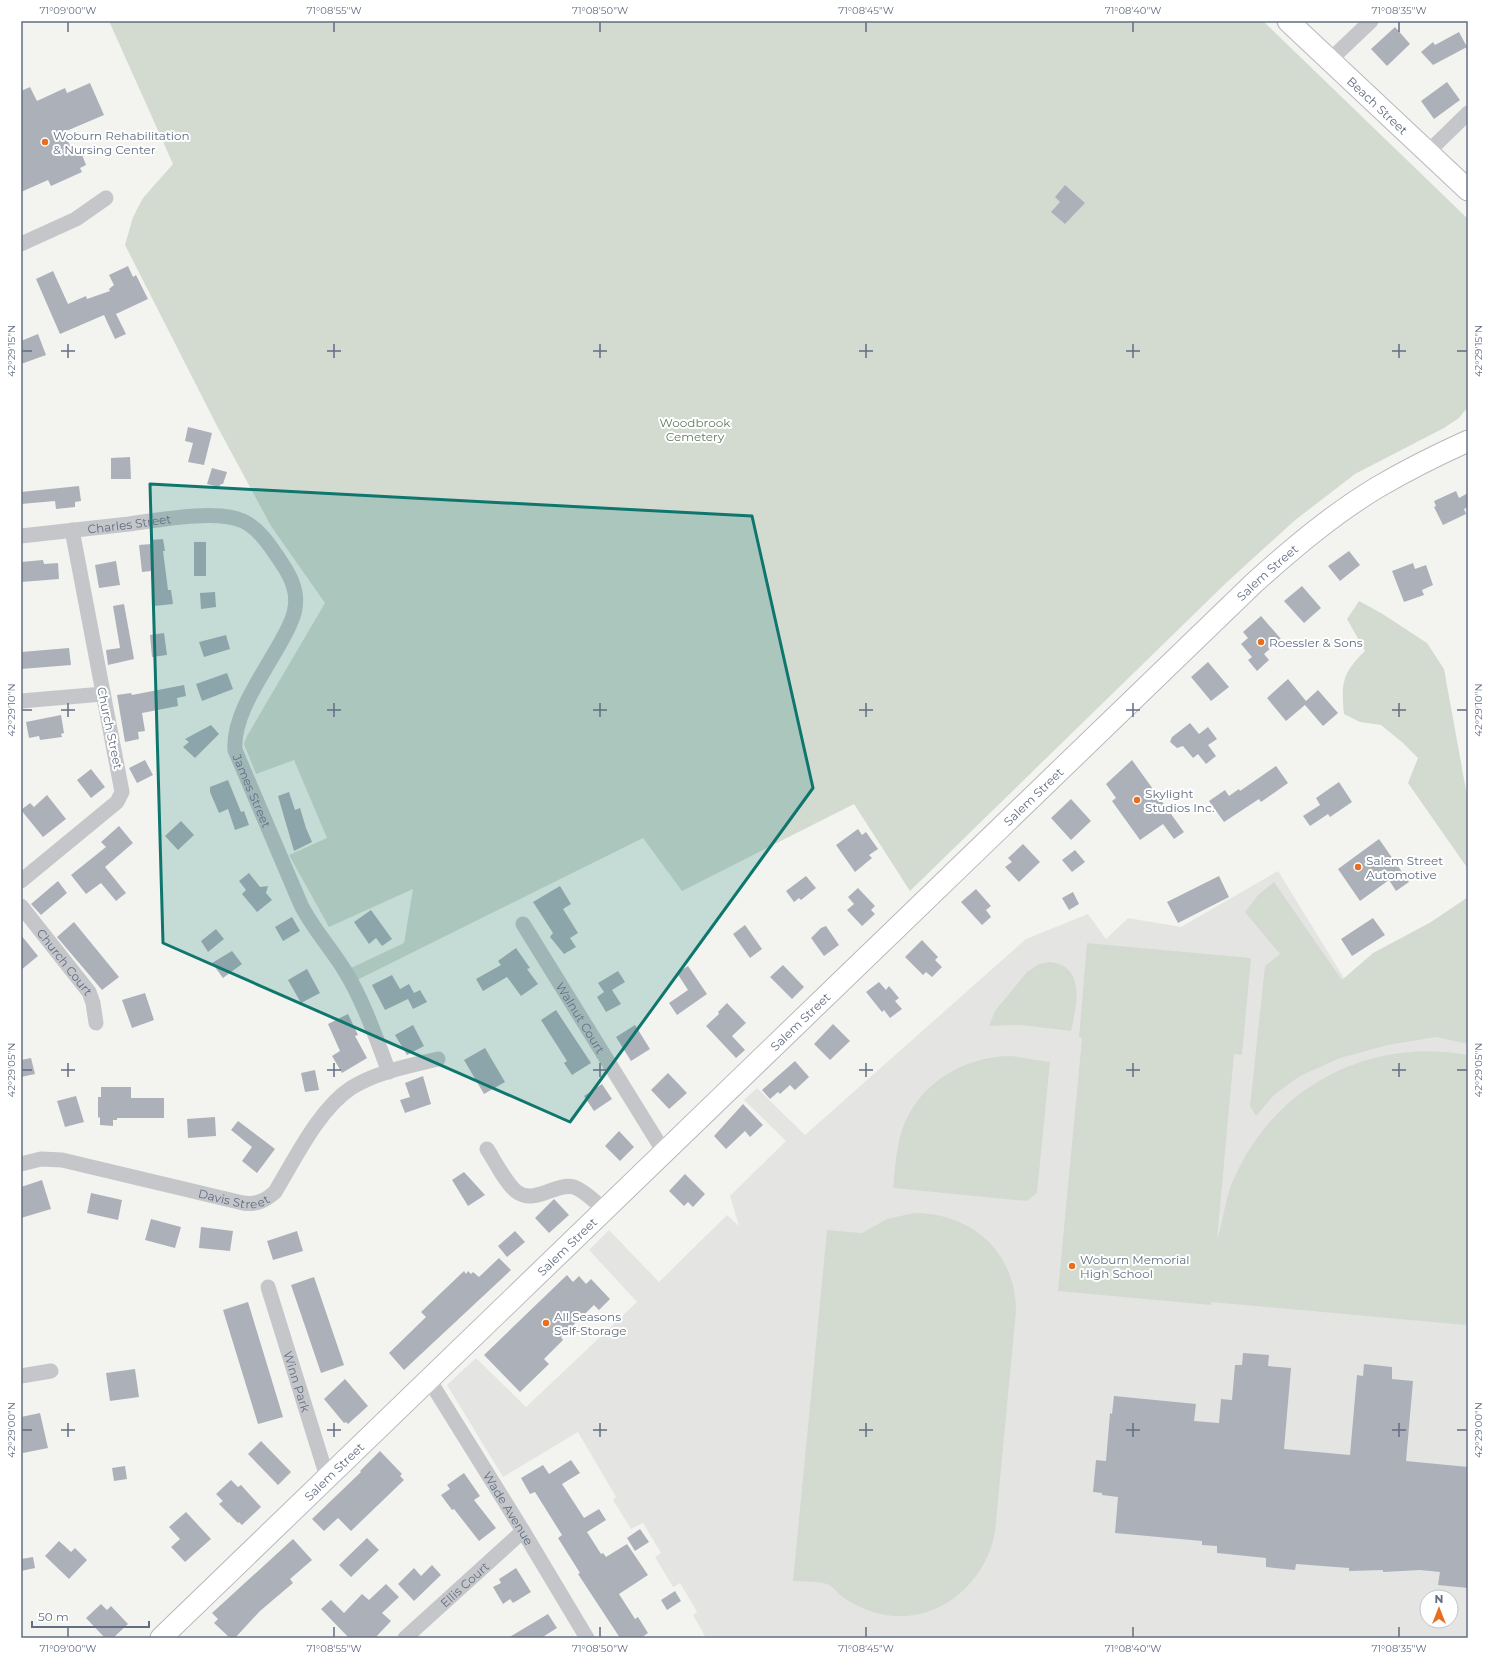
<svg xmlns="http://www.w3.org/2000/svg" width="1489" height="1659" viewBox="0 0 1489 1659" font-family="Montserrat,sans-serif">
<rect width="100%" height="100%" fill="#f3f4f0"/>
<path fill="#e4e5e3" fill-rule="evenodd" d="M1278,871L1344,978L1425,928L1468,913V1638H706L693,1615L697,1612L680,1583L673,1587L655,1557L661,1553L643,1523L631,1529L613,1500L616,1497L578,1432L503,1477L447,1385L476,1358L526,1407L637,1302L589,1250L609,1230L659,1282L727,1215L739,1226L730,1196L786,1141L744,1100L757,1088L805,1135L1026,939L1088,914L1106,939L1128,918L1181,927ZM1427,1597H1451V1621H1427Z"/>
<path fill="#d3dbd1" d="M109,21H1263L1468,219V407L1459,418L1444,428L1355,474L1294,521L1225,584L910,891L854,804L682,891L643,838L357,980L351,968L404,943L413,889L329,927L289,855L327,838L294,760L256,774L244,744L247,736L325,603L271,526L216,424L125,245L133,217L143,198L173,164Z
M1359,601L1381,613L1427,643L1444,669L1468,801V869L1408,783L1418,758L1403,743L1381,725L1360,722L1344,714C1341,684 1342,673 1365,651L1347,619Z
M1274,882L1342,980L1373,953L1431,922L1468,897V1044L1436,1037L1388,1045L1340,1058L1300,1076L1275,1094L1256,1116L1250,1106L1265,966L1280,954L1245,912L1258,895Z
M1087,943L1251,958L1242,1055L1234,1054L1217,1240C1224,1218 1225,1195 1236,1174C1278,1084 1371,1037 1468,1055V1322L1465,1325L1211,1302V1305L1058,1291L1082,1038L1079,1037Z
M1050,962C1086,966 1077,1005 1071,1031L1021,1025L989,1026L995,1011L1027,972L1039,964Z
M1012,1056L1050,1062L1037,1193L1027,1201L893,1188C895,1168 896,1149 902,1130C918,1083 964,1056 1012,1056Z
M914,1213C972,1213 1016,1252 1016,1311L995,1532C985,1588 930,1630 873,1612C861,1608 850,1603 840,1595C837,1592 833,1587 829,1585C822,1581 802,1582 793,1581L827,1230L862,1233L887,1219Z"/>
<path fill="#acb1b9" d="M1395,27L1410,44L1387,66L1371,49Z
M1459,32L1467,47L1433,65L1421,52L1433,42L1435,45Z
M1447,82L1460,100L1434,119L1421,101Z
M90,83L104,115L64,132L74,155L81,152L86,165L80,168L82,172L51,186L48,180L21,192V91L30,87L37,101L65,88L67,93Z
M1065,185L1085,203L1065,224L1051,212L1060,202L1055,197Z
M128,266L133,277L136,275L148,299L116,314L126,334L115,339L104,315L60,334L36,279L53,271L68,304L86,296L87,299L110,291L109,289L114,285L109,275Z
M38,334L46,355L21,364V341Z
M188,427L212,433L204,465L188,462L193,443L185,441Z
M130,457L131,479H111V458Z
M212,468L227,472L223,484H221L219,487L207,484Z
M79,486L81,501L75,502V507L56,509L55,501L21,504V492Z
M1456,491L1459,498L1468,493V507L1464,509L1466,514L1443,525L1434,507L1436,506L1434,501Z
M163,539L165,551H163L168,590H171L173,604L154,606L151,571L142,572L139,545L152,544L151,540Z
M194,542H206V576H194Z
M1349,551L1360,565L1340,581L1328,566Z
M43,560L44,564L58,563L59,579L21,582V562Z
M116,561L120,585L99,588L95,565Z
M1413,563L1415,569L1426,565L1433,585L1422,590L1424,595L1404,602L1392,571Z
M1302,586L1321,608L1304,623L1284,601Z
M215,592L216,607L201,609L200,593Z
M124,604L134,659L108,665L106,650L120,648L113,606Z
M1261,616L1281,639L1264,654L1269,660L1257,671L1248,660L1252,657L1241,644L1248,638L1243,632Z
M164,633L167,655L152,657L150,635Z
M226,635L230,649L204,657L199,642Z
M69,648L71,665L21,669V652Z
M1208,662L1229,687L1211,701L1191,677Z
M227,673L233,689L202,701L196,684Z
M1288,679L1306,701L1318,690L1338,713L1323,726L1305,705L1286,721L1267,698Z
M184,685L186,696L177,698L178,706L142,713L145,731L138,732L139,739L125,742L117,695L131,693L132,695Z
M61,715L64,733L61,734L62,737L40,740L39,736L29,738L26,722Z
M1190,723L1199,734L1208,727L1217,739L1208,745L1216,756L1206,764L1198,754L1193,758L1183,746L1177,748L1170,742L1172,737Z
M211,725L219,734L195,758L183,747L189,742L185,739Z
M145,760L153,775L137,783L129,768Z
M1132,760L1184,832L1174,839L1163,824L1140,840L1112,801L1116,798L1106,784Z
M1276,766L1288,783L1261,802L1259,799L1224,822L1209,801L1225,790L1229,796L1239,789L1240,791Z
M91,769L105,787L91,798L77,780Z
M228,780L241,812L244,811L249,825L235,830L228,809L219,813L210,792V787Z
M1339,782L1352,802L1330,817L1328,814L1310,826L1303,816L1320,805L1316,798Z
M289,792L295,810L300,808L306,828L312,842L294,851L278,796Z
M47,795L66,819L43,837L21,810L30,803L34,807Z
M1071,799L1091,821L1071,840L1051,818Z
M181,821L194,835L178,850L165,836Z
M119,826L133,843L105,867L126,893L116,901L101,883L86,894L71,875L106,847L101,842Z
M858,829L862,835L866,832L878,849L869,855L872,858L855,872L836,845Z
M1379,839L1409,882L1396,891L1389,880L1360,901L1338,869Z
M1023,844L1040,862L1019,882L1005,867L1012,862L1008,858Z
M1075,850L1085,862L1072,872L1062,860Z
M249,873L260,887L268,886L266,893L272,900L257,912L242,894L246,890L239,881Z
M806,876L816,888L801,900L799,898L794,902L786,891Z
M1219,876L1229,897L1178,923L1167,902Z
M58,881L67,893L41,915L31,904Z
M560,886L571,904L563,909L578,933L570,938L576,947L564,954L550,937L553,933L533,902Z
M858,888L875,906L871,910L875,914L862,926L847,910L854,904L848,897Z
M976,889L991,906L986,910L991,917L982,925L961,902Z
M1073,892L1079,904L1069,910L1062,898Z
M371,910L392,939L382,946L376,938L369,944L354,922Z
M292,917L300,931L283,941L275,927Z
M1373,918L1385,935L1352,956L1341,939Z
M74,922L119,977L102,990L57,937Z
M745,925L762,949L750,958L733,934Z
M826,926L839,945L824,956L811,938L821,928Z
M216,929L224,939L208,952L201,941Z
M21,935L38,956L21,970Z
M922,940L938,957L935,960L942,967L932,977L926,972L923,975L905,957Z
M516,948L530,968L527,969L538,984L521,996L507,977L483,991L476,979L501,965L498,961Z
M232,951L242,964L223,978L212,963Z
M783,965L804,987L792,999L770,977Z
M688,966L707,994L677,1015L669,1003L688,990L677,973Z
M307,969L320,993L301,1003L288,980Z
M618,971L625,982L612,990L621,1004L606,1012L597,997L604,992L598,983Z
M392,975L400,989L409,984L414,993L420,990L427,1002L413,1009L408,999L385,1010L372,985Z
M879,982L886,990L889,986L899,998L895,1001L902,1009L890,1018L884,1010L882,1012L866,992Z
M145,993L154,1020L132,1028L122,1000Z
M727,1003L746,1023L732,1036L745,1050L736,1058L706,1026L719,1014L718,1012Z
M556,1010L591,1063L572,1075L564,1063L567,1061L541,1020Z
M348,1014L358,1035L355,1036L367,1058L342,1073L332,1056L340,1051L328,1024Z
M833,1024L850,1041L830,1060L814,1044Z
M413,1025L424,1046L407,1055L395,1035Z
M635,1025L650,1049L631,1061L616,1037Z
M485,1048L505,1082L484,1094L464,1060Z
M31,1058L35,1074L21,1077V1060Z
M795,1061L809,1077L795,1090L790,1085L780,1094L778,1092L770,1099L762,1090Z
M315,1070L319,1090L305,1092L301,1073Z
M668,1073L687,1093L669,1109L651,1090Z
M423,1076L431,1104L405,1113L400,1100L410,1097L405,1083Z
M602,1084L612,1099L594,1111L584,1096Z
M101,1087H131V1098H164V1118H117V1120H113V1126L100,1125V1117L98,1118V1097H101Z
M76,1096L84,1122L65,1127L57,1101Z
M743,1104L763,1125L750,1137L745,1131L726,1149L714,1136Z
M215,1117L216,1136L188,1138L187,1119Z
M238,1121L275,1149L257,1173L242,1161L252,1147L231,1130Z
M619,1131L634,1147L620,1161L605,1146Z
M464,1172L485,1195L468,1206L452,1180Z
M685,1174L705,1194L693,1207L688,1202L684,1206L669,1191Z
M42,1180L51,1209L21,1218V1187Z
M91,1193L122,1200L118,1220L87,1213Z
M554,1199L569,1215L549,1233L535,1218Z
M151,1219L181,1227L175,1248L145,1240Z
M201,1227L233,1231L230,1251L199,1248Z
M297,1231L303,1251L273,1260L267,1241Z
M515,1231L525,1242L507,1257L498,1246Z
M499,1258L511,1270L404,1370L389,1353L426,1317L421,1312L464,1271L466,1274L468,1271L471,1274L473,1272L479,1277Z
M567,1275L573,1282L579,1276L586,1284L591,1279L610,1299L599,1310L594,1305L561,1337L563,1340L544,1359L549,1364L520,1392L484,1355Z
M314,1277L344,1365L321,1373L291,1285Z
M248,1302L283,1417L258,1424L223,1310Z
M1243,1353L1269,1355L1268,1366L1291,1368L1284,1449L1350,1455L1357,1375L1363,1376L1364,1364L1392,1367V1379L1413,1381L1406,1461L1468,1467V1588L1438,1585L1440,1572L1420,1570L1383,1572V1570L1349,1571V1568L1296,1564L1295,1570L1266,1567V1558L1217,1553V1546L1202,1545V1541L1115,1533L1118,1497L1102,1495V1493L1093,1492L1096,1460L1106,1461L1110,1413L1112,1414L1114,1396L1196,1404L1194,1421L1219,1423L1221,1399L1232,1400L1235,1365H1242Z
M135,1369L139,1397L110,1401L106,1373Z
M345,1379L368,1406L348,1424L346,1422L344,1423L324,1399Z
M40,1413L48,1448L23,1453L21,1417Z
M261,1441L291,1472L278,1485L248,1454Z
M380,1451L402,1474L400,1476L404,1480L351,1531L338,1518L324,1531L312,1519L361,1472L360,1471Z
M571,1460L580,1473L562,1484L584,1518L599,1509L606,1520L587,1532L601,1554L603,1553L606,1557L627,1544L648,1575L619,1594L635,1619L638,1617L648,1633L641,1638H620L578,1574L580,1573L558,1538L562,1535L535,1492L530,1494L521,1478L543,1465L549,1474Z
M125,1466L127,1479L114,1481L112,1468Z
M464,1473L480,1496L474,1500L496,1528L479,1541L454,1509L452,1510L441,1495L450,1489L447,1485Z
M231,1480L238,1487L241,1485L261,1507L242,1525L239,1522L238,1523L219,1504L223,1501L216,1494Z
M186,1512L211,1539L185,1562L171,1547L180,1539L169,1527Z
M640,1529L649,1542L635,1551L627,1538Z
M367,1538L379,1550L351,1577L339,1565Z
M293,1539L312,1560L290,1579L293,1583L260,1611L235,1638H230L214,1623L218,1619L212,1613Z
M59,1541L71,1552L75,1548L87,1560L69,1579L45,1556Z
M33,1557L35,1568L21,1571V1559Z
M432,1565L441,1575L414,1601L398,1584L414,1568L421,1576Z
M516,1568L531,1592L513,1603L510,1599L503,1604L493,1587L501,1583L499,1579Z
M386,1584L399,1597L382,1613L391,1621L375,1638H349L321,1609L331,1600L344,1613L362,1594L369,1600Z
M675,1591L681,1601L667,1610L661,1600Z
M101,1604L107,1610L111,1606L128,1624L113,1638H105L86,1618Z
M548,1614L557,1628L541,1638H508Z"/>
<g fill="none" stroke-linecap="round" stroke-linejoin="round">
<g stroke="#b6b9be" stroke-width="23">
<g id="secondary">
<path id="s8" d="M1288,21L1468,190"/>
<path id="s9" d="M161,1638L1254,583C1293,548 1333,514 1378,487C1407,470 1437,455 1468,441"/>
</g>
</g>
<g stroke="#c4c6ca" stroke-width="15">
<path d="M1329,61L1371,21"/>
<path d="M1427,153L1468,113"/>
<path d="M21,244L76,219L106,198"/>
<path id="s1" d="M21,536C57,532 93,528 129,524C158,520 217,509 243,521C260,529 271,547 281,562C295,582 301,601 290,624C274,661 232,709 235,750L301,905C313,929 331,948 345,971C364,1002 376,1038 389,1072"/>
<path d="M21,701L103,694"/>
<path d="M21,881L117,802L122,792L72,530"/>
<path id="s2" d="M21,906L89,992L93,1003L96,1023"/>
<path id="s3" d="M523,924L664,1152"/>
<path d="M487,1149C495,1161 506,1184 517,1192C535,1205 556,1182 574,1187C585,1191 595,1202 604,1209"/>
<path id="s4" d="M21,1164L41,1159L62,1160L243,1203C256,1205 265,1201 275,1192C295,1159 319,1109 351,1088C376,1072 409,1066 438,1059"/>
<path id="s5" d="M268,1287L327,1477"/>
<path d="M21,1376L51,1371"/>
<path id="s6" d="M428,1378L523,1531L587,1638"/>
<path id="s7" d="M405,1638L523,1531"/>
</g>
<use href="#secondary" stroke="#fff" stroke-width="21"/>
</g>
<path fill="#0f766e" fill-opacity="0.2" stroke="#0f766e" stroke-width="3" stroke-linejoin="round" d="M150,484L752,516L813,788L570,1122L163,943Z"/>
<path fill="none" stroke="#626e82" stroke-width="1.5" d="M68,22V32M334,22V32M600,22V32M866,22V32M1133,22V32M1399,22V32M68,344V358M334,344V358M600,344V358M866,344V358M1133,344V358M1399,344V358M22,351H32M61,351H75M327,351H341M593,351H607M859,351H873M1126,351H1140M1392,351H1406M1457,351H1467M68,703V717M334,703V717M600,703V717M866,703V717M1133,703V717M1399,703V717M22,710H32M61,710H75M327,710H341M593,710H607M859,710H873M1126,710H1140M1392,710H1406M1457,710H1467M68,1063V1077M334,1063V1077M600,1063V1077M866,1063V1077M1133,1063V1077M1399,1063V1077M22,1070H32M61,1070H75M327,1070H341M593,1070H607M859,1070H873M1126,1070H1140M1392,1070H1406M1457,1070H1467M68,1423V1437M334,1423V1437M600,1423V1437M866,1423V1437M1133,1423V1437M1399,1423V1437M22,1430H32M61,1430H75M327,1430H341M593,1430H607M859,1430H873M1126,1430H1140M1392,1430H1406M1457,1430H1467M68,1627V1637M334,1627V1637M600,1627V1637M866,1627V1637M1133,1627V1637M1399,1627V1637"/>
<g fill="#e76f1d" stroke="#fff" stroke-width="1.5">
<circle cx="45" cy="142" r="4"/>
<circle cx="1261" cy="642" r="4"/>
<circle cx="1137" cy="800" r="4"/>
<circle cx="1358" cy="867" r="4"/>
<circle cx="1072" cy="1266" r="4"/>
<circle cx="546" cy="1323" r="4"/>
</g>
<g text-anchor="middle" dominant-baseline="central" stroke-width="4" stroke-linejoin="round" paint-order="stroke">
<g font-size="12" fill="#626e82" stroke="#fff">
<text stroke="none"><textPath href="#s8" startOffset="123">Beach Street</textPath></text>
<text stroke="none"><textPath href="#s1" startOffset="109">Charles Street</textPath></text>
<text stroke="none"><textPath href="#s9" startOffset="1536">Salem Street</textPath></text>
<text transform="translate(110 728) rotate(78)">Church Street</text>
<text stroke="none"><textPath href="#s1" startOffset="530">James Street</textPath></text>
<text stroke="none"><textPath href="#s9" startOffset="1212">Salem Street</textPath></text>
<text stroke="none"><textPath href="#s2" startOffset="71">Church Court</textPath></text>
<text stroke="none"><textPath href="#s3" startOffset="110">Walnut Court</textPath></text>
<text stroke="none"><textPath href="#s9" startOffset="888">Salem Street</textPath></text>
<text stroke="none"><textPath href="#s4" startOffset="218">Davis Street</textPath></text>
<text stroke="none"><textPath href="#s9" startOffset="564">Salem Street</textPath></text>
<text stroke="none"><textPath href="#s5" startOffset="99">Winn Park</textPath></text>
<text stroke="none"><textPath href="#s9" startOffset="240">Salem Street</textPath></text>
<text stroke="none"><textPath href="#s6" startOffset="153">Wade Avenue</textPath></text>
<text stroke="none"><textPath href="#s7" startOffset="80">Ellis Court</textPath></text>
</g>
<g font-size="12" fill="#626e82" stroke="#fff" text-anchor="start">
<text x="53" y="135">Woburn Rehabilitation<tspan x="53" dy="14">&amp; Nursing Center</tspan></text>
<text x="1269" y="642">Roessler &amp; Sons</text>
<text x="1145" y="793">Skylight<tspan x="1145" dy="14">Studios Inc.</tspan></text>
<text x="1366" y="860">Salem Street<tspan x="1366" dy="14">Automotive</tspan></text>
<text x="1080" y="1259">Woburn Memorial<tspan x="1080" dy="14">High School</tspan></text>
<text x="554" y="1316">All Seasons<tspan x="554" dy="14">Self-Storage</tspan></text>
</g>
<g font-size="12" fill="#627961" stroke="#fff">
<text x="695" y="422">Woodbrook<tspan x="695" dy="14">Cemetery</tspan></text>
</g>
</g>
<rect width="1489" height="1659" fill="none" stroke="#ffffff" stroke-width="44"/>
<g transform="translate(1439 1609)"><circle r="19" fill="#ffffff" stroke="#c0c5cd"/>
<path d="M0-3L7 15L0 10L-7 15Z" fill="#e76f1d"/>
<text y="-6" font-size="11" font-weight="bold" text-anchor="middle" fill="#626e82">N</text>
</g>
<path d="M32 1621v6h117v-6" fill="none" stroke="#626e82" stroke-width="2"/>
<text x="38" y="1621" font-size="12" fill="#626e82" stroke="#ffffff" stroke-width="3" paint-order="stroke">50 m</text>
<rect x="22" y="22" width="1445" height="1615" fill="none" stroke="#626e82" stroke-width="1.5"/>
<g font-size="10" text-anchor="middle" fill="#626e82">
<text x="68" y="14">71°09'00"W</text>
<text x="334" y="14">71°08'55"W</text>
<text x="600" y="14">71°08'50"W</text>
<text x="866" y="14">71°08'45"W</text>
<text x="1133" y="14">71°08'40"W</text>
<text x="1399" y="14">71°08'35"W</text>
<text transform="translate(11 351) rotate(-90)" y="4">42°29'15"N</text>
<text transform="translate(1478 351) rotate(-90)" y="4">42°29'15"N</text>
<text transform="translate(11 710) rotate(-90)" y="4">42°29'10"N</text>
<text transform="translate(1478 710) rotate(-90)" y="4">42°29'10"N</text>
<text transform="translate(11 1070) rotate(-90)" y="4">42°29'05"N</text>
<text transform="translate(1478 1070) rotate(-90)" y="4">42°29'05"N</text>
<text transform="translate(11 1430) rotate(-90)" y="4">42°29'00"N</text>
<text transform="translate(1478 1430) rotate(-90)" y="4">42°29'00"N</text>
<text x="68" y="1652">71°09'00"W</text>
<text x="334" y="1652">71°08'55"W</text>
<text x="600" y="1652">71°08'50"W</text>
<text x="866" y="1652">71°08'45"W</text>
<text x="1133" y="1652">71°08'40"W</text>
<text x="1399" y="1652">71°08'35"W</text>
</g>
</svg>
